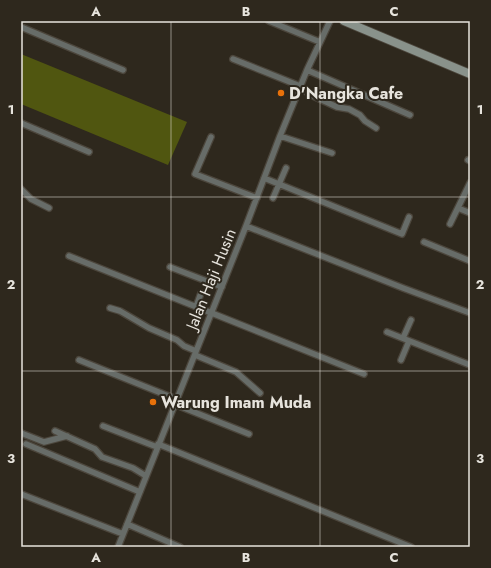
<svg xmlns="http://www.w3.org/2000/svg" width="491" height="568" viewBox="0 0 491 568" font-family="Jost,sans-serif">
<rect width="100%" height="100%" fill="#2e281d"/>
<path fill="#505610" d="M21,54L187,122L168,165L21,104Z"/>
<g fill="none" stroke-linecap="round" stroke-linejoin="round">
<g stroke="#4c463c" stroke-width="8">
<path id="street" d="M269,21L320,42
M21,27L123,70
M233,59L300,86L309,94L337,107L349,109L360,115L365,121L376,128
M307,70L410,115
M21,123L89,152
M280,136L332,153
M211,137L195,174L257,198
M468,160L470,161
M264,178L402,234L409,217
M21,189L31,199L49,208
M273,198L286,168
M458,208L470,213
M450,224L470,183
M246,226L403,288L470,313
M424,242L470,261
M69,256L364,374
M170,267L222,287
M196,307L201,293
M110,308L120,311L149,328L177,340L184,346L196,351
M387,332L470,365
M403,338L411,320
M195,355L236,372L260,393
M79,360L176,399
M401,360L409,341
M174,404L249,434
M103,426L157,447
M55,431L95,449L102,457L133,468L146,476
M21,433L44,442L67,436
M26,444L140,492
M158,444L411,547
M21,494L123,534
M127,524L180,547
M118,547L246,226L280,136L307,70L330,21"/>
</g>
<g stroke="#4c463c" stroke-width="10">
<path id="secondary" d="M344,21L470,74"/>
</g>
<use href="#street" stroke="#676c68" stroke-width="5.5"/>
<use href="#secondary" stroke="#89928b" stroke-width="8"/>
</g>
<path fill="none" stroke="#e7e4dd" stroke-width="1" stroke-opacity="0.55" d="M171,21V547M320,21V547M21,197H470M21,371H470"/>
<g fill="#e8710a" stroke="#2e281d" stroke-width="1.5">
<circle cx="281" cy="93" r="4"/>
<circle cx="153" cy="402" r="4"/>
</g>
<g text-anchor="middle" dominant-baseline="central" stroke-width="4" stroke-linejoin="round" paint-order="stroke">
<g font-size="16" font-weight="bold" fill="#e7e4dd" stroke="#2e281d" text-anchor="start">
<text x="289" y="93">D'Nangka Cafe</text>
<text x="161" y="402">Warung Imam Muda</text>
</g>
<g font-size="16" fill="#e7e4dd" stroke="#2e281d">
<text transform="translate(211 279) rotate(-68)">Jalan Haji Husin</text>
</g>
</g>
<rect width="491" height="568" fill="none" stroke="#2e281d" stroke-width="44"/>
<rect x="22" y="22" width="447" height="524" fill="none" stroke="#e7e4dd" stroke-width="1.5"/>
<g font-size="13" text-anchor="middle" font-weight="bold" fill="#e7e4dd">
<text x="96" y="16">A</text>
<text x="246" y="16">B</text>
<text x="394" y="16">C</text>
<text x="11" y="114">1</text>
<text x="480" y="114">1</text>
<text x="11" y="289">2</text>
<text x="480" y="289">2</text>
<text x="11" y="463">3</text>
<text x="480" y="463">3</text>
<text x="96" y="562">A</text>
<text x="246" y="562">B</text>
<text x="394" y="562">C</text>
</g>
</svg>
